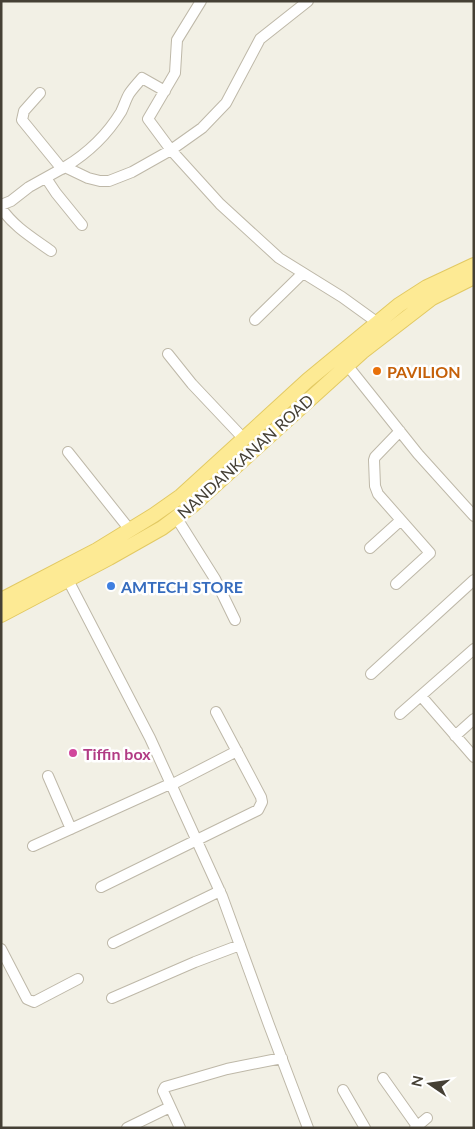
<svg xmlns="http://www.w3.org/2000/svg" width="475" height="1129" viewBox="0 0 475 1129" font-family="Lato,sans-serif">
<rect width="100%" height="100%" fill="#f2f0e5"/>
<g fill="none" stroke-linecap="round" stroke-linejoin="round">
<g stroke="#beb8a8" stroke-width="12">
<path id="minor" d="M201,1L177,40L175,73L148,119L171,150L220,204L279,258L342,297L378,323
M40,93L24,111L22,120L62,169
M65,167C88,153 107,135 121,112C124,106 126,99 129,94C133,88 138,83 142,78L165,91
M46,178L56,193L82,225
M1,205L11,201L29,187L65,167L88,178L100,181H109L132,172L171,150L202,128L226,103L260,39L308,1
M1,208C14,227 33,238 51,251
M255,320L303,273
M168,354L192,384L244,439
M347,365L418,454L474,516
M68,452L130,530
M176,517L215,579L235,620
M370,548L401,520
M68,580L150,738L222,896L269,1025L308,1128
M396,584L430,553L378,494L375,486L374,460L375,457L400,431
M371,674L474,580
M421,696L474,757
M400,714L474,649
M455,736L474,719
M48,776L71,829
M171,785L237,751
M33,846L170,784
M101,887L258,810L262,802L261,797L216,712
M113,943L220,891
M1,949L27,999L34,1002L78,979
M112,998L195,962L240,945
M383,1078L417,1126
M343,1090L365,1128
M127,1128L170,1107
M180,1128L163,1091L165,1087L227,1069L282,1058
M415,1128L427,1118"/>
</g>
<g stroke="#e2c963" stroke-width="16">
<path id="major" d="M1,600L97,550L154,515L181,496L308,380L399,305L427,287L474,265
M1,615L109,558L162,528L193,505L362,352L432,298L474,277"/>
</g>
<use href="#minor" stroke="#fff" stroke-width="10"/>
<use href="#major" stroke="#fdea94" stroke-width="14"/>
</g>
<circle fill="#e8710a" stroke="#fff" stroke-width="2" cx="377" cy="371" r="5"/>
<circle fill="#3f7fe0" stroke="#fff" stroke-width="2" cx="111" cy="586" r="5"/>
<circle fill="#d1479c" stroke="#fff" stroke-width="2" cx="73" cy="753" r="5"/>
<g text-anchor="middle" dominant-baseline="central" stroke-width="5" stroke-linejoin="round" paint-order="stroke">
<g font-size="16" font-weight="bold" fill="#c56008" stroke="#fff" text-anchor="start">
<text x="387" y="371">PAVILION</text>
</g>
<g font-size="16" fill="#454035" stroke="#fff">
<text transform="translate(245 456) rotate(-42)">NANDANKANAN ROAD</text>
</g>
<g font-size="16" font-weight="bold" fill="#366cbe" stroke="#fff" text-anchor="start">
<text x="121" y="586">AMTECH STORE</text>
</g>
<g font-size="16" font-weight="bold" fill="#b23c85" stroke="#fff" text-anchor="start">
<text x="83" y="753">Tiffin box</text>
</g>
</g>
<rect width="475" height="1129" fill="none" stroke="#454035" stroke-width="5"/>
<g transform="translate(430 1084) rotate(283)" stroke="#ffffff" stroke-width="4" paint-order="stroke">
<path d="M0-4L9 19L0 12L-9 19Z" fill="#454035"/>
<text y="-8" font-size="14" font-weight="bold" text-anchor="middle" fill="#454035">N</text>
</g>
</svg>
